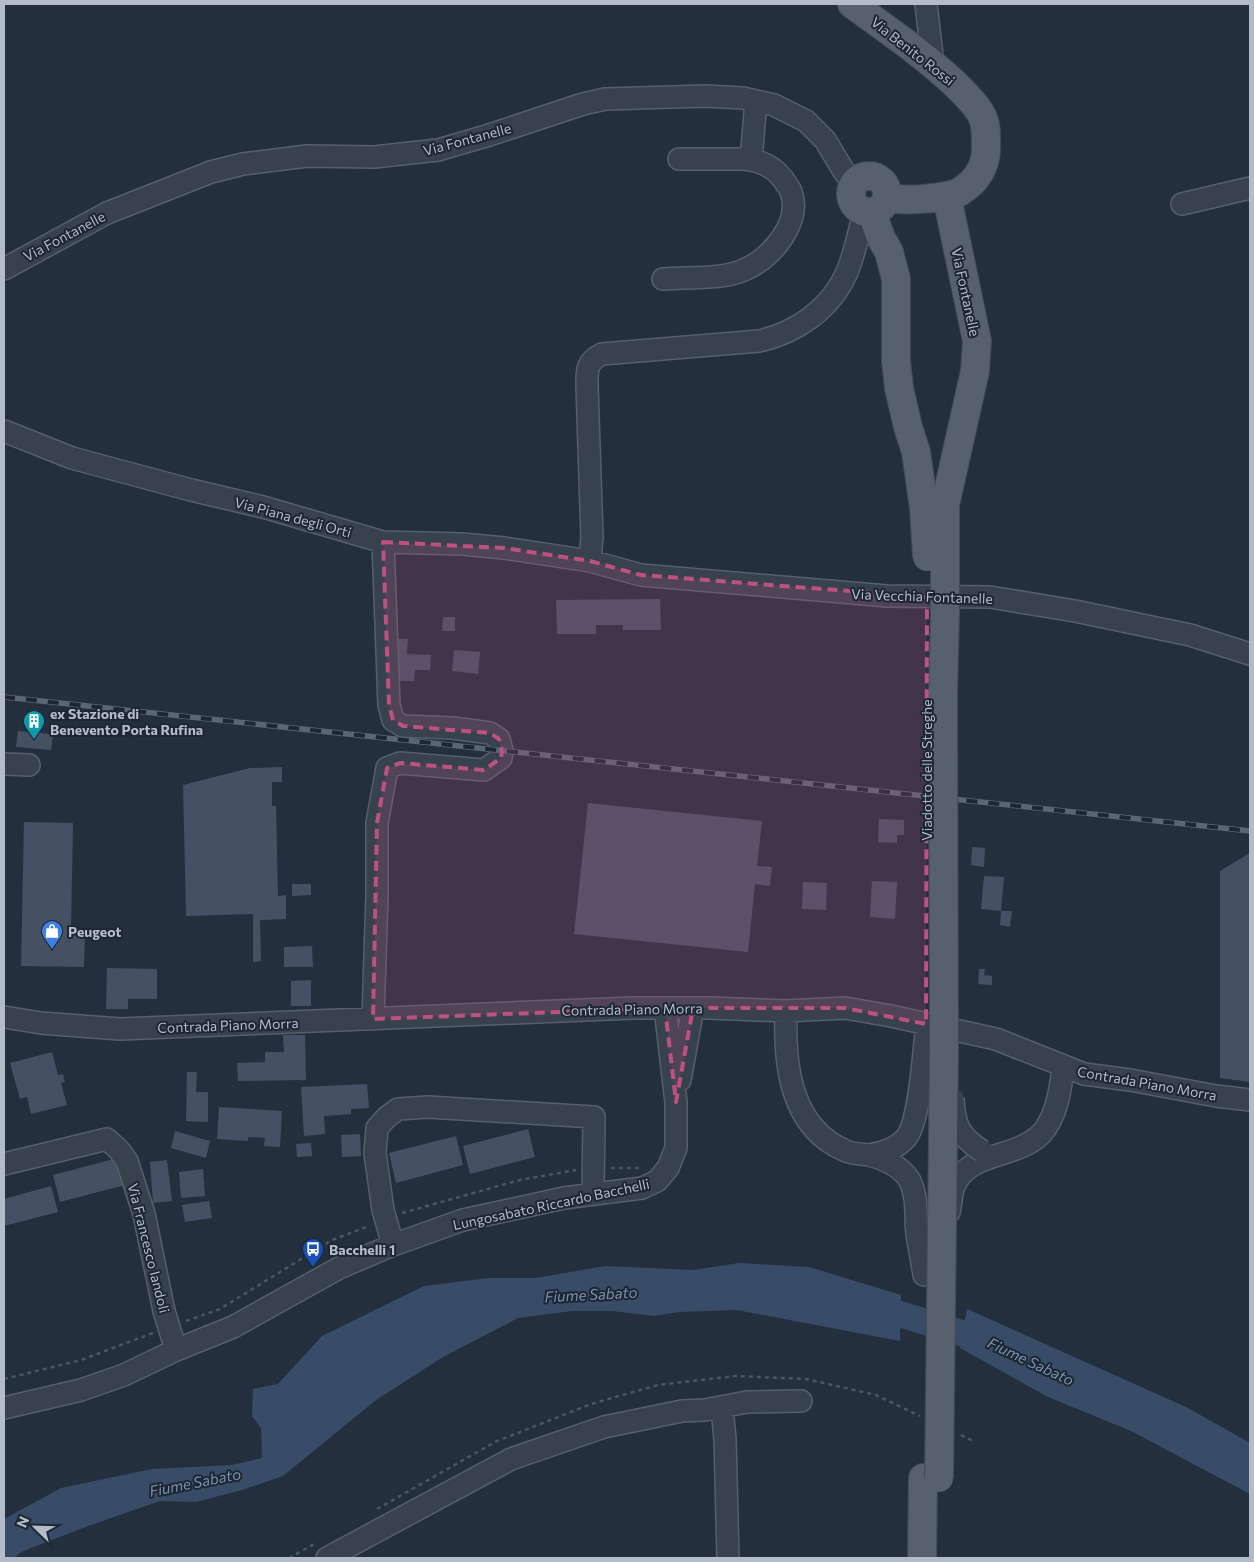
<svg xmlns="http://www.w3.org/2000/svg" width="1254" height="1562" viewBox="0 0 1254 1562" font-family="Commissioner,sans-serif">
<rect width="100%" height="100%" fill="#242f3e"/>
<path fill="#394c67" d="M739,1263L809,1267L901,1295L900,1341L737,1310L679,1312L654,1316L612,1311H572L518,1318L443,1357L376,1400L283,1476L242,1490L196,1502L160,1501L88,1526L21,1552L14,1558H4V1519L61,1488L152,1469L232,1465L262,1458L261,1428L252,1416L253,1389L278,1384L322,1336L424,1286L489,1278H536L605,1266L693,1270Z
M967,1309L1186,1407L1250,1443V1494L1131,1431L1048,1397L960,1348Z"/>
<g fill="none" stroke-linecap="round" stroke-linejoin="round">
<path stroke="#394c67" stroke-width="26" d="M866,1306L877,1307L997,1344"/>
</g>
<path fill="#455162" d="M660,599L661,630H623V625H596V634H557L556,600Z
M443,617H455V631H442Z
M395,639H408L407,654L431,655L430,670H415L414,681H394Z
M454,650L480,652L478,674L452,671Z
M18,731L53,734L51,750L16,747Z
M282,767V782H272V806H276L278,896L286,895V919L260,920L261,961L253,962V914L186,916L183,785L250,768Z
M588,803L762,821L757,866L772,867L770,886L755,884L748,952L574,934Z
M879,819L904,820V835H897V843L878,842Z
M24,822L73,823L71,928L85,929L84,967L21,966Z
M972,847L985,848L984,867L971,865Z
M1250,853V1082L1220,1078V871Z
M984,876L1004,877L1001,911L981,909Z
M872,881L897,882L895,919L870,917Z
M803,882L827,883L826,910L802,909Z
M292,884H311V895L292,896Z
M1001,911H1012L1010,927L1000,925Z
M312,946L313,967H284V947Z
M107,968L157,969V999H128V1009H106Z
M979,969H985L984,975L992,976V985L978,984Z
M311,980V1006H291V981Z
M283,1035H305L306,1080L238,1081L237,1063L265,1062V1052H284Z
M52,1052L58,1075L63,1074L65,1082L61,1083L67,1105L31,1114L27,1097L20,1099L10,1063Z
M187,1072H197L196,1092H208V1122L186,1121Z
M367,1084L369,1108L351,1109V1114L324,1116L325,1134L304,1136L301,1087Z
M219,1107L282,1111L280,1147L264,1146L265,1138L248,1137V1141L217,1139Z
M528,1129L535,1157L470,1174L463,1146Z
M175,1131L210,1141L206,1158L171,1148Z
M360,1134L361,1156L342,1157L341,1135Z
M456,1136L463,1165L396,1183L389,1153Z
M311,1143L312,1156L297,1157L296,1144Z
M118,1158L125,1185L60,1202L53,1175Z
M167,1160L172,1201L153,1203L150,1162Z
M203,1169L205,1196L181,1198L179,1172Z
M51,1186L58,1212L4,1226V1199Z
M209,1201L212,1218L185,1222L182,1205Z"/>
<g fill="none" stroke-linecap="round" stroke-linejoin="round">
<g stroke="#565f6c" stroke-width="24">
<path id="minor" d="M926,4L933,64
M751,160L756,101
M1182,204L1250,188
M4,269L107,213L211,172L243,164L307,156L374,157L438,150L486,136L583,104L605,99L705,96L743,98L774,105L806,121L825,140L845,173L858,179
M663,279C688,277 724,280 746,269C772,257 802,222 791,192C790,188 785,183 783,179C773,166 759,160 743,159H679
M4,431L72,458L191,490L263,507L383,542L462,544L504,548L590,561L641,575L887,596L990,597L1075,611L1190,635L1250,654
M590,561L592,537L587,386C587,370 586,362 602,354L759,341C796,333 831,309 847,272C855,253 859,232 864,212
M4,764L29,765
M786,1011C784,1064 790,1128 846,1151C853,1154 862,1154 869,1155C884,1159 902,1167 910,1181C918,1197 915,1217 917,1234C919,1248 922,1261 924,1275
M4,1017L41,1023L120,1029L633,1008H710L786,1011L845,1008L891,1016L996,1039L1084,1074L1130,1080L1216,1096L1250,1100
M373,1019L377,895V823L387,768L400,763L484,770L501,758L502,751L499,739L490,733L453,728L403,726L393,720L389,705L383,542
M680,1080L693,1008
M869,1155C883,1153 896,1149 906,1138C920,1121 923,1056 926,1033
M4,1164L107,1139L119,1150L127,1161L144,1214L164,1311L176,1350
M949,1212C951,1205 951,1196 953,1189C967,1150 1015,1160 1041,1134C1057,1117 1061,1088 1063,1066
M393,1245L383,1210L375,1153L377,1128L387,1117L398,1109L428,1107L594,1117L593,1194
M4,1408L81,1390L124,1375L176,1350L233,1327L339,1268L393,1245L463,1220L564,1198L642,1188L657,1181L668,1168L676,1148V1102L665,1008
M722,1408L725,1439L728,1558
M327,1558L511,1459L604,1427L682,1411L705,1410L747,1402L801,1401"/>
</g>
<g stroke="#414a57" stroke-width="30">
<path id="major" d="M852,4C886,29 922,53 954,83C963,92 975,103 981,114C987,124 986,137 986,148C986,166 977,181 961,191C949,199 899,202 887,197
M851 194a18 18 0 1 1 36 0a18 18 0 1 1-36 0Z
M872,213L881,238L889,252L896,279V361L899,388L908,427L916,452L924,508
M945,505L975,371L977,341L947,197
M922,1558L923,1478"/>
</g>
<path stroke="#44595c" stroke-width="2.5" stroke-dasharray="4 4" stroke-linecap="butt" d="M611,1168H641
M402,1213L520,1180L576,1170
M186,1321L220,1309L332,1240L369,1226
M4,1379L81,1360L153,1333
M961,1435L975,1442
M377,1509L495,1442L591,1404L658,1385L735,1376L806,1379L876,1395L920,1416
M289,1558L316,1543"/>
<use href="#minor" stroke="#38414e" stroke-width="21"/>
<use href="#major" stroke="#56606e" stroke-width="28"/>
<g stroke="#5a6575" stroke-width="5.5">
<path id="rail" d="M4,697L1250,831"/>
</g>
<use href="#rail" stroke="#1d2633" stroke-width="4" stroke-dasharray="11" stroke-linecap="butt"/>
<g stroke="#565f6c" stroke-width="24" stroke-linecap="butt">
<path id="minor-bridge" d="M953,1098C954,1125 959,1136 982,1151"/>
</g>
<g stroke="#414a57" stroke-width="30" stroke-linecap="butt">
<path id="major-bridge" d="M924,508L927,557
M939,1478L944,1052L943,693L945,614V505"/>
</g>
<use href="#minor-bridge" stroke="#38414e" stroke-width="21"/>
<use href="#major-bridge" stroke="#56606e" stroke-width="28"/>
</g>
<path fill="#bd5182" fill-opacity="0.2" stroke="#bd5182" stroke-width="4" stroke-dasharray="10 6" stroke-linejoin="round" d="M383,542L504,548L590,561L641,575L927,597L926,1024L845,1008H693L676,1102L665,1008L373,1019L377,823L387,768L400,763L484,770L501,758L502,751L499,739L490,733L403,726L393,720L389,705Z"/>
<defs>
<g id="building-pin" transform="scale(1.125)"><path d="M0 17L-7.5 6A9.5 9.5 0 1 1 7.5 6Z" fill="#0f9aa8" stroke="#1d2633"/><path d="M-4-6H4V6H1V3H-1V6H-4ZM-2.5-4.3h1.7v1.8h-1.7ZM.8-4.3h1.7v1.8H.8ZM-2.5-1h1.7V.8h-1.7ZM.8-1h1.7V.8H.8Z" fill="#fff"/></g>
<g id="shop-pin" transform="scale(1.125)"><path d="M0 17L-7.5 6A9.5 9.5 0 1 1 7.5 6Z" fill="#3f7fe0" stroke="#1d2633"/><path d="M-5-2.5h2.3a2.7 3.5 0 0 1 5.4 0H5L5.5 6h-11ZM-1.5-2.5h3a1.5 2.3 0 0 0-3 0Z" fill="#fff"/></g>
<g id="bus-pin" transform="scale(1.125)"><path d="M0 17L-7.5 6A9.5 9.5 0 1 1 7.5 6Z" fill="#1a4fb4" stroke="#1d2633"/><path d="M-5-6H5V4H4V6H2V4H-2V6H-4V4H-5ZM-3.5-4V0h7V-4ZM-3.5 1.2v1.5H-2V1.2ZM2 1.2v1.5H3.5V1.2Z" fill="#fff"/></g>
</defs>
<g fill-rule="evenodd">
<use href="#building-pin" x="34" y="721"/>
<use href="#shop-pin" x="52" y="931"/>
<use href="#bus-pin" x="313" y="1249"/>
</g>
<g text-anchor="middle" dominant-baseline="central" stroke-width="4" stroke-linejoin="round" paint-order="stroke">
<g font-size="14" fill="#b4bcc9" stroke="#1d2633">
<text transform="translate(913 51) rotate(38)">Via Benito Rossi</text>
<text transform="translate(467 139) rotate(-15)">Via Fontanelle</text>
<text transform="translate(64 236) rotate(-28)">Via Fontanelle</text>
<text transform="translate(966 292) rotate(78)">Via Fontanelle</text>
<text transform="translate(293 517) rotate(15)">Via Piana degli Orti</text>
<text transform="translate(922 596) rotate(2)">Via Vecchia Fontanelle</text>
<text transform="translate(926 770) rotate(-90)">Viadotto delle Streghe</text>
<text transform="translate(632 1009) rotate(-1)">Contrada Piano Morra</text>
<text transform="translate(228 1025) rotate(-2)">Contrada Piano Morra</text>
<text transform="translate(1147 1083) rotate(10)">Contrada Piano Morra</text>
<text transform="translate(551 1204) rotate(-12)">Lungosabato Riccardo Bacchelli</text>
<text transform="translate(149 1248) rotate(76)">Via Francesco Iandoli</text>
</g>
<g font-size="14" font-weight="bold" fill="#b4bcc9" stroke="#1d2633" text-anchor="start">
<text x="50" y="713">ex Stazione di<tspan x="50" dy="16">Benevento Porta Rufina</tspan></text>
<text x="68" y="931">Peugeot</text>
<text x="329" y="1249">Bacchelli 1</text>
</g>
<g font-size="15" font-style="italic" fill="#7c92b1" stroke="#1d2633">
<text transform="translate(591 1294) rotate(-3)">Fiume Sabato</text>
<text transform="translate(1031 1361) rotate(25)">Fiume Sabato</text>
<text transform="translate(195 1482) rotate(-11)">Fiume Sabato</text>
</g>
</g>
<rect width="1254" height="1562" fill="none" stroke="#b4bcc9" stroke-width="10"/>
<g transform="translate(35 1527) rotate(293)" stroke="#1d2633" stroke-width="4" paint-order="stroke">
<path d="M0-4L9 19L0 12L-9 19Z" fill="#b4bcc9"/>
<text y="-8" font-size="14" font-weight="bold" text-anchor="middle" fill="#b4bcc9">N</text>
</g>
</svg>
